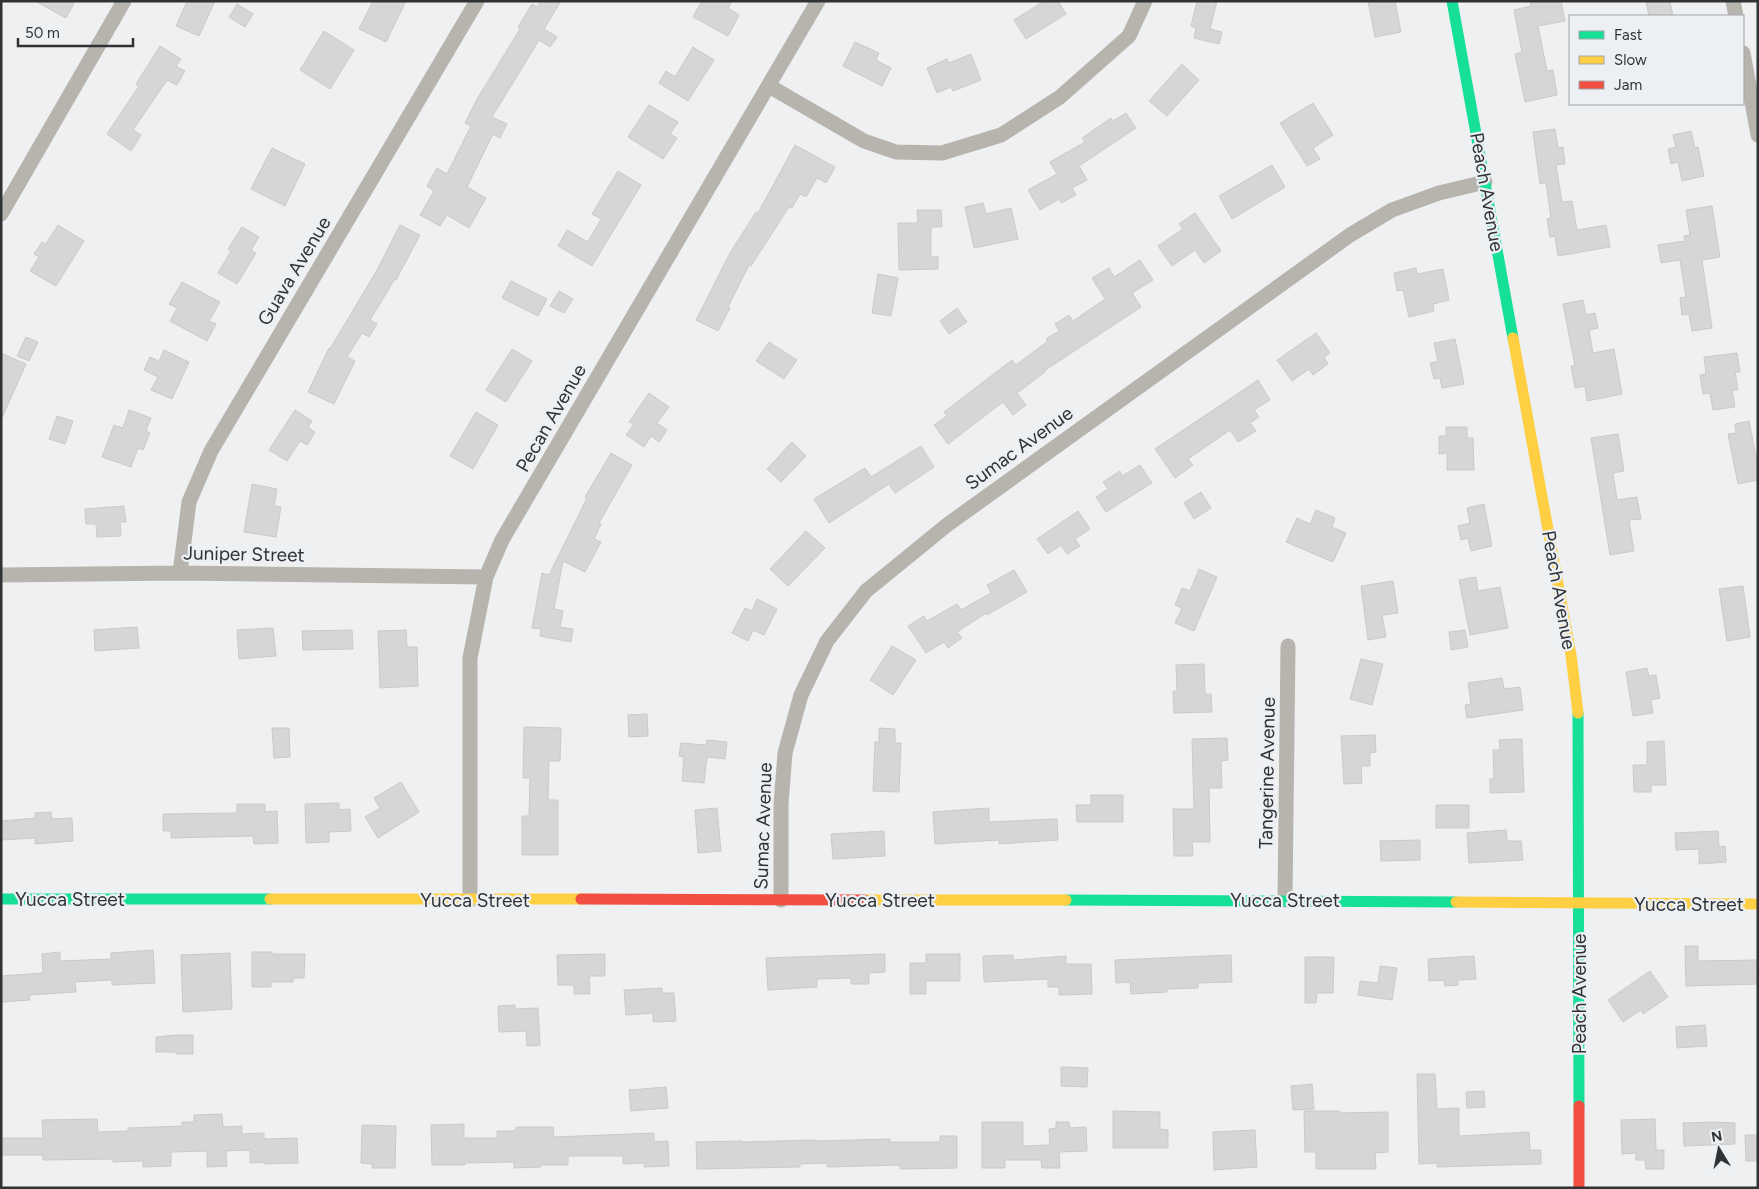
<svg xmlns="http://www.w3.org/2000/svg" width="1759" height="1189" viewBox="0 0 1759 1189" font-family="Figtree,sans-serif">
<rect width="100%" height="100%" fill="#eef0f2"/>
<path fill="#d6d6d7" stroke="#cacacb" d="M35,1H75L66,18Z
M187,1H215L199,36L176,26Z
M373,1H406L386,42L359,29Z
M541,1H561L544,29L557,37L550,47L539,40L492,117L507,124L500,138L493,134L467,187L486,198L469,228L447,215L440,226L420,215L434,191L427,186L437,168L447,174L471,126L465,123L477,99L520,29L518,27L532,4L537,7Z
M702,1H732L728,8L739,15L728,36L693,17Z
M1044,1H1058L1066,14L1026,39L1014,20Z
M1197,1H1217L1210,29L1222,32L1219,44L1194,38L1196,28L1191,26Z
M1368,1H1395L1401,32L1375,37Z
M1530,1H1561L1565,21L1538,26L1547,71L1553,70L1557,95L1525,102L1515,54L1522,52L1514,10L1531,6Z
M1646,1H1670L1673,16H1649Z
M237,4L253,14L245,27L229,17Z
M324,31L354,50L330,89L300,70Z
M855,42L879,53L876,60L891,68L882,86L843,66Z
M160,46L181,59L176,66L185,71L177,85L167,80L133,130L141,135L131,151L107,134L139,86L136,84Z
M693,47L714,60L688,101L659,83L666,71L675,77Z
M971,54L981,80L953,91L951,87L937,93L927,68L947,59L949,63Z
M1182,64L1199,80L1167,116L1149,101Z
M1313,103L1333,135L1313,148L1320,159L1307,166L1280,123Z
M649,105L678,122L670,134L677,138L663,159L628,137Z
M1126,113L1136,128L1079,166L1087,180L1072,188L1076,195L1061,203L1059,199L1040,210L1028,190L1057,174L1050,162L1085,142L1082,138L1111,118L1113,121Z
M1555,129L1558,148L1563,147L1565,164L1556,165L1562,202L1572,201L1577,230L1606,225L1610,247L1558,256L1555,236L1550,237L1547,219L1551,218L1546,183L1540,184L1533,132Z
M1691,131L1695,148L1698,147L1704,176L1682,181L1678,162L1671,164L1668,149L1676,147L1673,135Z
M795,145L835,167L826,183L817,178L806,197L800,194L792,208L789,207L751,266L749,265L728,307L730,308L718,331L696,320L730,253L756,212L758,213Z
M272,148L305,164L285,206L251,189Z
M1272,165L1285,187L1232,219L1219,196Z
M618,171L641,185L592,266L558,246L567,230L588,242L601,219L592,214Z
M983,203L986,214L1011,208L1018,239L974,248L965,207Z
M1712,206L1720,257L1702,260L1712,328L1692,331L1689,314L1682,315L1680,298L1686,297L1680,260L1661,263L1658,245L1685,241L1684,236L1690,235L1686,210Z
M917,210H941L942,227H931V257H938V269L899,270L898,223H918Z
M1195,213L1221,251L1204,263L1195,250L1172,266L1158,246L1183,229L1179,224Z
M58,225L84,241L56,286L30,271L39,257L34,254L42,242L46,244Z
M400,225L420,235L396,280L395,279L370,320L377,324L369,337L362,333L347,357L355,361L334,404L308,392L329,348L330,349L377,270Z
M242,227L259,237L251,250L256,253L237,284L218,273L231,251L228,249Z
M1140,260L1153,280L1132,293L1141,307L1044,371L1045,372L1017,393L1026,405L1013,415L1003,402L948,444L934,425L947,416L944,412L1012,360L1016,365L1048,341L1046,339L1059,331L1055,324L1069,315L1073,321L1105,299L1092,278L1109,268L1114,277Z
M1416,268L1417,274L1443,269L1449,300L1433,304L1434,311L1409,317L1403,290L1397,291L1394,273Z
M878,274L898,278L891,316L872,313Z
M511,281L547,299L538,316L502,298Z
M182,282L220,302L209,321L216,324L207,341L170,321L177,308L169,304Z
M559,291L573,299L564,313L550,306Z
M1583,300L1586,315L1595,313L1598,328L1589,330L1593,353L1614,349L1622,394L1587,401L1585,386L1575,388L1571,366H1575L1563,304Z
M957,308L967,322L949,334L940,321Z
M1316,333L1330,353L1324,357L1328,364L1313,375L1309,369L1292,381L1277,360Z
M26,337L38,342L29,361L17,356Z
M1455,339L1464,384L1442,388L1440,378L1434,379L1430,363L1438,361L1434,343Z
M769,342L797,360L784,379L756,361Z
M512,349L532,361L506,402L486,390Z
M164,350L189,362L172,399L151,390L158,377L144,370L150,357L159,361Z
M1,353L26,364L1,420Z
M1737,353L1740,372H1735L1738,390H1732L1735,407L1713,410L1710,393L1703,394L1700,375L1706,374L1704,357Z
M1258,380L1270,400L1254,410L1259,417L1250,423L1256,431L1238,442L1230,430L1188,459L1193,465L1175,478L1155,449Z
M649,393L669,407L657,423L667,430L659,442L651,436L644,447L626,435L634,424L629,422Z
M129,410L151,418L146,431L150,433L143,450L138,448L131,467L102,457L114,425L123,428Z
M295,410L312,421L308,427L315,432L307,445L300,441L287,461L269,450Z
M476,412L498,425L473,469L450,456Z
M57,416L73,421L65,444L49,439Z
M1749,421L1758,467V480L1738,484L1728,434L1736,433L1735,424Z
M1446,427H1467V438H1473L1474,470H1447V453L1439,454V436H1446Z
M1618,434L1624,471L1613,473L1617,500L1637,497L1641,519L1629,520L1634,551L1610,555L1591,438Z
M792,442L806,456L781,482L767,469Z
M921,446L934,467L895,493L889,484L829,523L814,499L865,468L871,477Z
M611,453L632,465L599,523L601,524L594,539L601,542L585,572L563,561L554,609L563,611L560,627L573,629L571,642L540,636L541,629L532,628L542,573L549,575L587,498L585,497Z
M1140,465L1152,483L1106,512L1096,497L1108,489L1103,482L1120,471L1122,476Z
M252,484L277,489L274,506L281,507L276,537L244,532Z
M1201,492L1211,508L1194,519L1184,503Z
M1484,504L1492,546L1471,551L1468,538L1461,540L1458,526L1470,523L1467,508Z
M124,506L126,522H120L121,536L97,537L96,524H86L85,509Z
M1316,510L1335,518L1332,527L1346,533L1333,562L1286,542L1297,518L1310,524Z
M1078,511L1090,529L1075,539L1080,546L1067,554L1061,545L1048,554L1037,539Z
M806,531L825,548L788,586L770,569Z
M1199,569L1217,577L1194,631L1175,623L1182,608L1175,605L1182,588L1190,591Z
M1014,570L1027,592L987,615L986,613L957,632L962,638L948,648L944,642L926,653L908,626L924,616L927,621L957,604L961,610L991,593L987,585Z
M1476,577L1478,591L1500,587L1508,628L1470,635L1459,580Z
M1393,581L1398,613L1382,615L1386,637L1368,640L1361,586Z
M1743,586L1750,637L1727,641L1719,589Z
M757,599L777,609L764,635L753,630L748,641L732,633L745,608L752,611Z
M137,627L139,648L95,651L94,630Z
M273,628L276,656L239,659L237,630Z
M352,630L353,649L303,650L302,631Z
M406,630L407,647H417L418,686L380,688L378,631Z
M1465,630L1468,647L1451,650L1449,632Z
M892,646L916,660L893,695L870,680Z
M1361,659L1383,664L1372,705L1350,699Z
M1204,664L1205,694H1211L1212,712L1174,713L1173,691H1177L1176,665Z
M1647,668L1649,676L1656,675L1660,698L1651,700L1653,713L1633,716L1626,672Z
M1502,678L1504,689L1520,687L1523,710L1467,718L1465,705L1471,704L1468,683Z
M647,714L648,736L629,737L628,715Z
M524,727L561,728L560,761H549L548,800H558V855H522V816H529L530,778H523Z
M272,728H289L290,757L274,758Z
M879,728L895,729V743H901L899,792L873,791L875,742H879Z
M1375,735L1376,752L1370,753V766H1361L1362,783L1344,784L1341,736Z
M1227,738L1228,760L1221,761L1222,788H1209L1210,842H1192L1193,856H1174L1173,809H1194L1192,739Z
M1522,739L1524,792L1490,793V779H1494L1493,750H1500L1499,740Z
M707,740L727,742L725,759L707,757L704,783L682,781L684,757L679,756L681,743L706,745Z
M1664,741L1666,785H1651V792H1634L1633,765H1647V742Z
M401,782L419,812L378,838L365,817L380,808L374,798Z
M1091,795H1123V822H1077L1076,805H1091Z
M339,803V810L350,809L351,831L329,832V842L306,843L305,804Z
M237,804H265V812L277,811L278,843L254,844L253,836L171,838V831H163V814L237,813Z
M1436,805H1469V828H1436Z
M717,808L721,851L698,853L695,810Z
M989,808V822L1057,819L1058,840L999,844V840L935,844L933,812Z
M51,812L52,819L72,818L73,841L35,844V838L1,840V821L35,818V813Z
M1506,830L1507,841H1521L1523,860L1469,863L1467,833Z
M884,831L885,856L833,859L831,834Z
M1718,831L1719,847L1725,846L1726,862L1699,864V849L1676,850L1675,833Z
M1420,840V860L1381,861L1380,841Z
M1685,946H1698V961L1758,960V984L1686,986Z
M153,950L155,983L112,985V980L75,982L76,992L29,995L30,1000L1,1002V976L43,973L42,954L60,952V961L111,959V953Z
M252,952H272V954H305L304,978H293V982H271V987H252Z
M230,953L232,1009L183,1012L181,955Z
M605,954V976H589L590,994H574V985H558L557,955Z
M885,954V972L869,973V984H851V978L817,979V987L768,990L766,958Z
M926,954H960V981H926V994H910V963H926Z
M1013,955V960L1066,956V964H1091L1092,994L1059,995V987H1048V979L984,982L983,956Z
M1231,955L1232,982L1198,983V988L1167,989V992L1131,994L1130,982L1116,983L1115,960Z
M1474,956L1476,979L1458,980V985L1445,986L1444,980L1429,981L1428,959Z
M1305,957H1334L1333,993H1317L1316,1003H1305Z
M1380,966L1397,968L1392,1000L1358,995L1360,981L1378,983Z
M1650,971L1668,997L1643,1014L1641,1010L1623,1022L1608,1000Z
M662,988V993H674L676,1021L653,1022V1013L626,1015L624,990Z
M515,1005V1009L538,1008L540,1045L527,1046L526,1031L499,1032L498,1006Z
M1705,1025L1707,1046L1677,1048L1676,1027Z
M176,1035H193V1054H176V1052H156V1037Z
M1061,1067L1088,1068L1087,1087L1061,1086Z
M1417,1074H1435L1437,1109L1459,1108V1136L1529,1132L1530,1150H1541V1164L1437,1167V1163L1419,1164Z
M1312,1084L1314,1109L1293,1110L1291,1086Z
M666,1087L668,1108L631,1111L629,1090Z
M1484,1091L1485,1107L1467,1108L1466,1092Z
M1113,1111L1160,1112V1129L1168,1130V1148H1113Z
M1304,1111H1340V1113L1388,1112V1152L1375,1153L1376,1169H1316V1152H1305Z
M222,1114L223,1127L242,1126V1134L264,1133V1139L297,1138L298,1163L264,1164V1162L250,1163V1150L226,1151L227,1166L207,1167V1151L171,1152V1166L143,1167V1161L113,1162V1159L43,1160V1155H1V1138H43L42,1120L97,1119L98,1132L128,1131V1128L182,1126V1122H194V1115Z
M1655,1119L1656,1150H1664V1169H1646L1645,1160H1636V1153L1622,1154L1621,1120Z
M982,1122H1023V1146L1050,1145L1049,1129L1056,1128V1122H1069L1070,1128L1086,1127L1087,1151L1059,1152L1060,1168H1042L1041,1160H1005V1168H982Z
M1716,1122L1735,1123V1144L1684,1146L1683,1123Z
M464,1124V1138H497V1131H515L516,1127H553L554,1137L654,1133V1142L668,1141L669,1166L644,1167V1163L623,1164V1156H568V1165H540L541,1167L514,1168V1162L465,1163V1165H432L431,1125Z
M362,1125L396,1126L395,1168H372V1164L361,1163Z
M1255,1130L1257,1167L1214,1170L1213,1132Z
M1745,1135H1758V1161H1746Z
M940,1136H957V1168L900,1169V1165L827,1167V1163L800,1164V1167L697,1169L696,1142L742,1141V1142L815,1140V1141L890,1139V1142H940Z"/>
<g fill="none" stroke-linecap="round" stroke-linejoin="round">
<path stroke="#b7b4ae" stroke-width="15" d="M1733,1L1736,16
M1743,53L1758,135
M769,86L864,141L896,152L942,153L1001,135L1060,97L1129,36L1145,1
M1,214L124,1
M180,573L189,502L211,451L477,1
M1,575L180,573L486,577
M470,900V658L486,577L502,540L818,1
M781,900V804L785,753L801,695L827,641L866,591L947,525L1350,235L1392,210L1439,193L1485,182
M1285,900L1288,646"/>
<path stroke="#16e098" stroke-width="11" d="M1452,1L1513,338
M1578,713L1579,1106
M1,899H270
M1066,900L1456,902"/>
<path stroke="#ffcf43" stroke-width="11" d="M1513,338L1571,655L1578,713
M270,899H581
M864,900H1066
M1456,902L1758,904"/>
<path stroke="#f24e42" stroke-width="11" d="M581,899L864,900
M1579,1106V1188"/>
</g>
<g text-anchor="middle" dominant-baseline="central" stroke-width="4.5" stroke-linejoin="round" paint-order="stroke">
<g font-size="19" fill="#313234" stroke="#ecf0f4">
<text transform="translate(1487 192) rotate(80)">Peach Avenue</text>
<text transform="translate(294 271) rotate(-59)">Guava Avenue</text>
<text transform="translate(551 418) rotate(-60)">Pecan Avenue</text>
<text transform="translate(1019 448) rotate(-36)">Sumac Avenue</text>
<text transform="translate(244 554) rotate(1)">Juniper Street</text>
<text transform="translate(1559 590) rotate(80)">Peach Avenue</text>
<text transform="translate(1267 773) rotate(-89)">Tangerine Avenue</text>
<text transform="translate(763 826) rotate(-88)">Sumac Avenue</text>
<text x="70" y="899">Yucca Street</text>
<text x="475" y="900">Yucca Street</text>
<text x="880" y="900">Yucca Street</text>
<text x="1285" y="900">Yucca Street</text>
<text x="1689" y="904">Yucca Street</text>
<text transform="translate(1579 994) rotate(-90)">Peach Avenue</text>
</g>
</g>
<rect width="1759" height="1189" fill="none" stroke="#313234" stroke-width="5"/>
<rect x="1569" y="15" width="175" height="90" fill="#ecf0f4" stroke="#a1a4a7"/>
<rect x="1579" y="31" width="25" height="8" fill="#16e098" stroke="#a1a4a7"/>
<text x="1614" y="40" font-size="15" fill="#313234">Fast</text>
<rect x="1579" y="56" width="25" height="8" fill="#ffcf43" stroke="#a1a4a7"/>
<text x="1614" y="65" font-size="15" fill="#313234">Slow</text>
<rect x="1579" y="81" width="25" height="8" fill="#f24e42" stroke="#a1a4a7"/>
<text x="1614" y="90" font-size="15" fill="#313234">Jam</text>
<g transform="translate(1719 1149) rotate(350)" stroke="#ecf0f4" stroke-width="4" paint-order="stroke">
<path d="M0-4L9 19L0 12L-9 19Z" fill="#313234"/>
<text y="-8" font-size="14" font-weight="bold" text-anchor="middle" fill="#313234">N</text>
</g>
<path d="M18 38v8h115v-8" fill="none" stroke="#313234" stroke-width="2.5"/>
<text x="25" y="38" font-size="15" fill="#313234" stroke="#ecf0f4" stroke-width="4" paint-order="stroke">50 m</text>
</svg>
